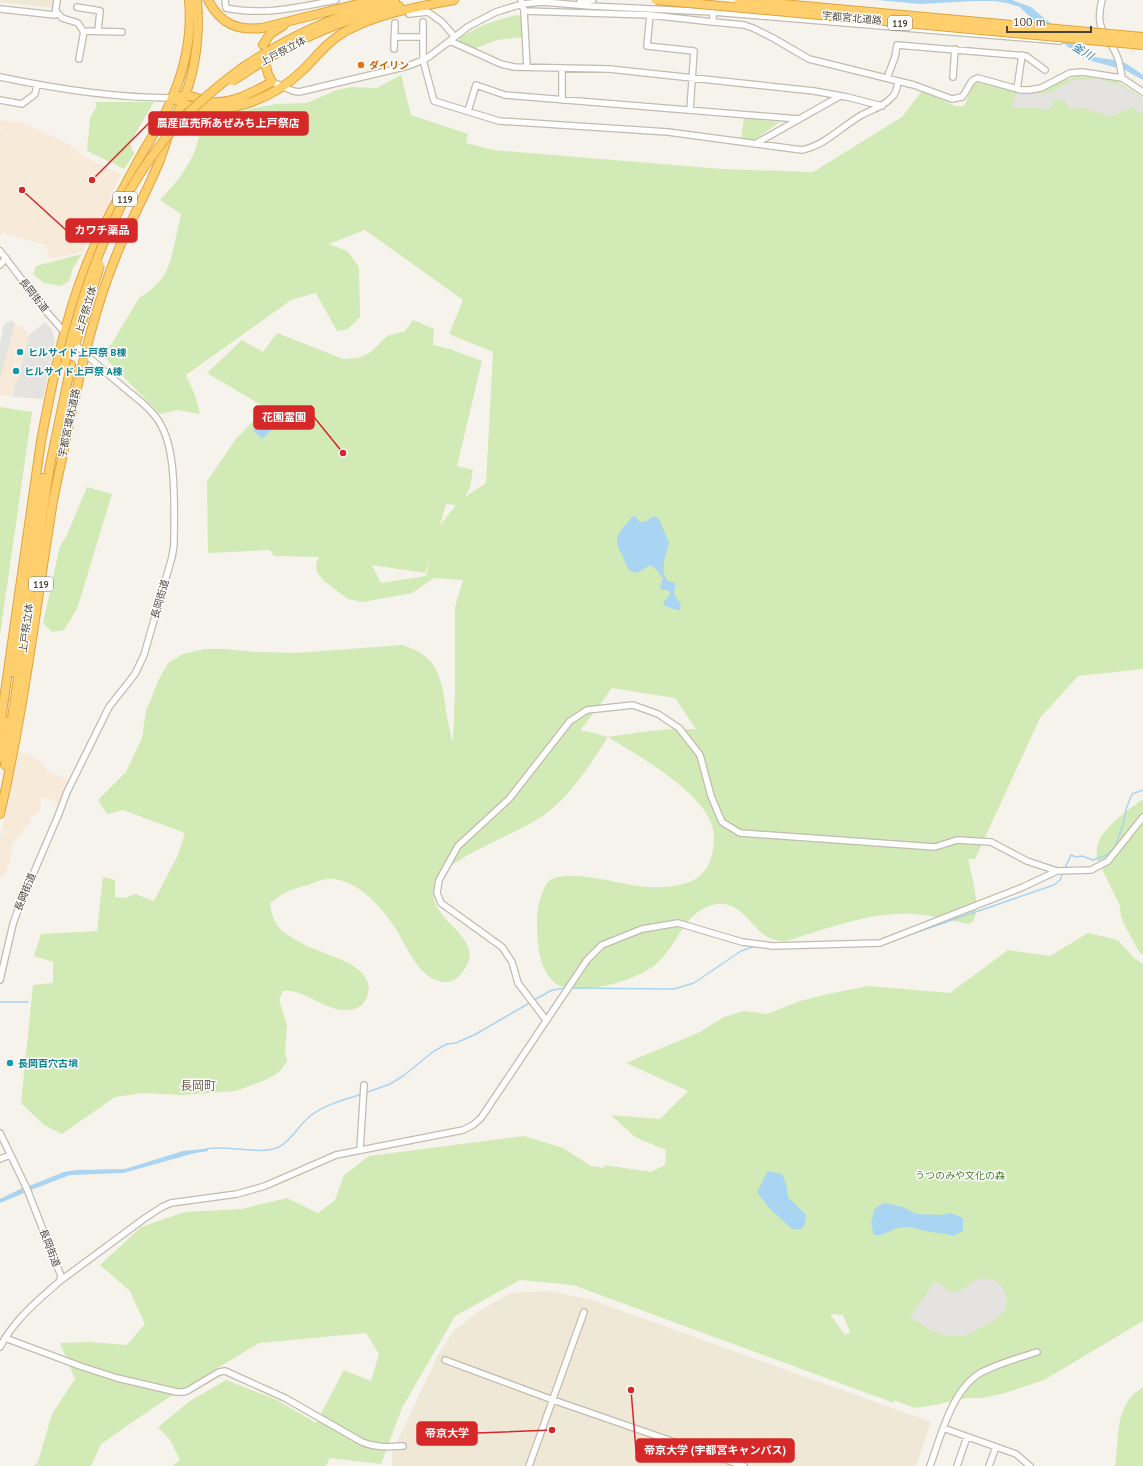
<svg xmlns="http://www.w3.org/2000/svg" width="1143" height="1466" viewBox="0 0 1143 1466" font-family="'PT Sans','Noto Sans JP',sans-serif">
<rect width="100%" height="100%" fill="#f6f3ec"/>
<path fill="#f7ead8" d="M0,120L22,123L69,144L84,157L121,174L111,195L106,212L91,241L86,243L83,252L50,259L46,245L3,233L0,235V131L1,129L0,127Z
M12,321L18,327L21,325L29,335L45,322L52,330L55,342L43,399L0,395V344L4,324Z
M19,751L39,760L48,772L70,780L60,803L41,797L40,810L32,817L31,821L13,843L11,849L12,854L4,877L0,876V839Z"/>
<path fill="#efe8d6" d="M0,0H54L53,8L0,2Z
M548,1291L589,1299L931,1422L916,1466H392V1453L437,1357L454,1330L478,1312L510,1293Z"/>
<path fill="#d2eab5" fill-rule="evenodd" d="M518,15L522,17V37L497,40L473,49L460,42V38C478,26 496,19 518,15Z
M401,75L411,115L468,134L466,143L493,150L722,169L813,172L902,117L922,91L955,106H964L975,82L1024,92H1038L1054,84L1077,76L1117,81L1143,98V669L1078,676L1040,718L975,859H968C971,873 982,909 973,921C972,923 970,923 968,924C950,920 932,915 913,914C872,912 832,927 793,939C787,941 781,942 775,940C752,934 745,901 717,904C688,908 680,938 663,957C657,964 650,969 642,973C623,983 567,1000 551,979C539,965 537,943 537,926C537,911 538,902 544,889C545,887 545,885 547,883C562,866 618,884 638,886C654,888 670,888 686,883C708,877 714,857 714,836C713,796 638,756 608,737C588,767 569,800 538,819C511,835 481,846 455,863C450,867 443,871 439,876C412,918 491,933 464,970C461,975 455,981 448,982C421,984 407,947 396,929C382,908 360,882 334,879C325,878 316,882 308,885C300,887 292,889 285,893C280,895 275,900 270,903C271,915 276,928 286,934C297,941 310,948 322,952C342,960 381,972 365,1001C362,1007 353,1010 346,1010C324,1011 304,988 283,991L279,1000L287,1025L285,1051L287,1061L282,1069L275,1075L263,1081L236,1091L181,1095L143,1093L115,1097L62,1134L44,1125L21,1103L33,985L53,983V962L34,956L41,934L97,931L103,877L115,880V897L126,898L135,894L154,901L178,855L185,833L123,810L107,814L98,800L126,772L142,738L146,711L159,679L168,663L183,654L205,649H225L255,652L296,653L402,645C441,656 442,682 447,717C449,725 450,735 453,741L455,692V607L463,580L434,578L412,593L363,602L348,599L324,581L317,572L316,564L319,557L274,556L270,550L208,553L207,481L236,439L266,408L207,373L242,340L263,352L277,333L343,359L359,358L371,352L387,336L405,331L413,320L434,329L433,345L450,349L482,361L457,466L473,470L470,487L465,497L486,483L493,352L449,334L463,300L365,230L329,244L347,251L359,267L360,317L348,329L337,331L316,293L291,300L186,375L195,395L200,414L177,410L160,414L101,354L111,345L139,298C146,294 158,284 163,277C172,265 177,230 181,214L160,200C185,173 198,156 202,118L276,104L307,103L337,90L351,87L377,88ZM446,504L456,505L440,525ZM430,558L426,576L381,583L372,565L425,573ZM612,688L675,698L696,729H672L641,732L608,737L586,731H580Z
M95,102H154L130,143L134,154L124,169L87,151L90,118L97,106Z
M744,118L780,122L754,140L741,139Z
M82,254L73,268L69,281L61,286L44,283L33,274L36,266Z
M0,407L32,412L0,635Z
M87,487L112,494L77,609L64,630L52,632L43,623L60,546L67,535Z
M1143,799V955L1139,952L1124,924L1121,916L1120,906L1097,859C1096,852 1097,843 1101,837C1110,823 1129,809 1143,799Z
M1088,933L1118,940L1133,957L1143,964V1321L1044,1380L1005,1393L982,1398H967L934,1405L915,1408L893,1400L894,1403L573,1285L520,1280L455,1316L402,1408L381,1464L330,1458L326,1466H172L180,1460L170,1440L158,1427L190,1401L226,1380L277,1400L316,1423L344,1370L371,1381L379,1354L366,1333L259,1343L160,1403L101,1444L91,1466H34L38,1462L52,1414L75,1379L60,1343L90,1342L127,1345L145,1324L130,1291L100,1265L141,1227L185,1212L242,1209L287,1198L318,1213L335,1200L344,1175L369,1156L524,1136L563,1148L591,1166L605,1168L604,1165L651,1172L665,1165L666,1150L635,1137L611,1115L660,1119L688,1091L626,1063L700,1032L724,1017L744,1011L767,1014L800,1001L828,994L868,986L950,993L1008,950L1050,956ZM830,1314L843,1315L850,1332L845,1335Z
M1143,1387V1466H1115C1119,1443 1115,1416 1131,1397C1134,1393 1139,1390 1143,1387Z"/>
<path fill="#e5e3e0" d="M1099,79L1120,85L1143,99V114L1133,107L1110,117L1085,108L1069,109L1066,102L1055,100L1050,109L1012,107L1017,92L1047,94L1073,80Z
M11,320L15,324L0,378V344L4,324Z
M45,322L52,330L55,342L43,399L13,397L15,382H18L29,335Z
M982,1278L994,1280L1002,1286L1005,1293L1007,1301L1005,1311L996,1319L965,1336H948L930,1330L910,1317L935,1281L949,1291L958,1292L973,1282Z"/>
<path fill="#a9d4f2" d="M877,0H1012L1031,7L1080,48L1094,57L1121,61L1127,64L1143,75V80L1125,70L1088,60L1072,50L1032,19L1020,7L1007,3L993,1H975L920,4Z
M267,416L276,426L262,439L253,430Z
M633,516L636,517L639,521C647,523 648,519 655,516L659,519L669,543C666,555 659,570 668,581L675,583L674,595L681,604L680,610H677L665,606L663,602L670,595V592L667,590H662L660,587L663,578L655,568L650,565L637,573L630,571C627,567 625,562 623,557C610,535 620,533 633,516Z
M203,1149H208V1151L195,1153L123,1173L70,1175L31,1190L29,1186L64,1172L77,1170L125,1169L183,1151Z
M768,1171L782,1174L787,1187L788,1197L806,1215L805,1223L802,1229H792L770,1209L757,1192Z
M22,1188L24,1193L0,1203V1199Z
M884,1203L903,1207L916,1214L942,1215L950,1213L963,1218V1231L954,1236C945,1233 936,1233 926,1231C917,1229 908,1225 898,1228C888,1231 885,1236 874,1235L871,1223L875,1208Z"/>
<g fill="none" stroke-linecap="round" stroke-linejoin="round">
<path stroke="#a9d4f2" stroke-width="1.5" d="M1064,870L1071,855L1076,857L1082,856L1093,860L1107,855L1115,847L1124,822L1126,809L1132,794L1143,790
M900,938L1054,885L1060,880L1063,873
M571,988L674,989L694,983L741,951L756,946
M534,1000L552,990L565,988
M0,1002H28
M365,1093L390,1084L403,1076L434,1051L447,1044L456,1043L476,1034L531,1002
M206,1149C227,1144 260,1156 279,1147C292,1140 298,1126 309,1117C323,1105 344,1100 362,1094"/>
<g stroke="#c2bbae" stroke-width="8">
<path id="minor" d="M225,0L226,8C263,16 300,7 336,0
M521,0L524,11L650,15L713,22
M1102,0C1094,30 1107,33 1117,56C1120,63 1121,71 1122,78
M580,2L593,0
M77,7C85,9 92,9 100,11L98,31
M0,9L55,15L57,0
M56,11L62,18L78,23L83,31L122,32
M524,11L527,67
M713,12V22L744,25L753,28L773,38L809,59L914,85L952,99L962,97L965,93L970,84L973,80L978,78L1021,90H1029L1041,88L1070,73L1082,72L1122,78L1143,92
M409,14L428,12L442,22L455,37
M650,15L647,46L694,51L690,110
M423,22V60L434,101L499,121L668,132L802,150C825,145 840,128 860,116C874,108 882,108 893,96C897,92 897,86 898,81
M394,37H423
M450,41L501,64L514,67L609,69L814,91L847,97L882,106
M394,49L395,23
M79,59L84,31
M562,68V100
M0,77C56,89 115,98 172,98
M953,77L955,49
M887,78L895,57L897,45L1026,56L1045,70
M272,82L293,91L299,92L408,66L423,60L430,56L469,26L496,12L522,4L543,2L590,6L713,12L1060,41
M1017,89L1022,55
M0,100L22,104L35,94L37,85
M468,111L476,85L505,95L799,119
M755,144L840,96
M0,251L45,310L66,334
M0,265L6,258
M0,980L13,924L19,907L58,816L67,792L109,707L135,674L144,655L172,557L174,545C174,513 177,455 162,427C154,410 136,398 122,386C104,371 88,357 72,341
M546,1020L518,983L512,962L502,947L441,903L437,893L439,880L458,846L509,799L570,721L587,710L633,705L658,714L679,728L700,755L711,796L722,822L740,833L935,847L957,840L991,842L1027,861L1057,871L1091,870L1108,861L1143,817
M0,1133L27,1189L61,1276L60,1281C37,1301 14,1320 0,1347
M360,1150L364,1085
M0,1159L10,1155
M60,1281L145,1218L162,1207L171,1203L237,1194L265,1186L336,1155L463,1130L473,1125L481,1118L587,960L602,945L642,929L678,923L742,942L773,946L880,943L1023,887L1057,871
M5,1338L80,1366L117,1378L177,1392H183L187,1391L219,1372L225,1371L285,1398L362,1442C376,1448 388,1447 403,1446
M445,1360L553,1400L744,1466
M943,1428L1016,1454L1030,1466
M529,1466L584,1312
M930,1466C941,1436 952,1388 982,1372C999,1363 1019,1358 1037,1352
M957,1466L967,1437
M989,1466L996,1447"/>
</g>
<g stroke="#e0a43c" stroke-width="10">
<path id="highway" d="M208,0C220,23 236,31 262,28L374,0
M263,45L270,34L284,25
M242,68C289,36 340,13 395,0
M245,73C291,41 345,18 399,6
M181,96C190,93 201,101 211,102C233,104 253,92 272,82L268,74L266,66
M178,101C219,122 273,99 303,70C317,56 328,41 346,31C379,13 417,7 454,0
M13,672L43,478
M0,727L41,441C52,384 63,325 84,271C99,232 120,195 139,159C150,139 164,119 172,98C185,68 192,33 189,0
M0,758L6,721
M5,765L50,465L71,365
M0,814C24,711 36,606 53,501C57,480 62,460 66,439C80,373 94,306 121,244C132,218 146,193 157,167C163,154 166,140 171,127C174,119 178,112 182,104C195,72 200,35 197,0"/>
</g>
<use href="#minor" stroke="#fff" stroke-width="5.5"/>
<use href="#highway" stroke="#ffcf6e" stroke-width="8"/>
<g stroke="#e0a43c" stroke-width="10" stroke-linecap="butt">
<path id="highway-bridge" d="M656,0L1143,45
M739,0L1143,37
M232,81L245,73
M76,342L100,265
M65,364C85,278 117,191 178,124C197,103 219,85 242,68"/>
</g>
<use href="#highway-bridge" stroke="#ffcf6e" stroke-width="8"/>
</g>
<circle fill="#e8710a" stroke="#fff" stroke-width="1.5" cx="361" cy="65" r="4"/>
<g fill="#0f9aa8" stroke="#fff" stroke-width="1.5">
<circle cx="20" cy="352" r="4"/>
<circle cx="16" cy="371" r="4"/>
<circle cx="10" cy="1063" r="4"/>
</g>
<g text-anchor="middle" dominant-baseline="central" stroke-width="3" stroke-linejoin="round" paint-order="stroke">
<g fill="#fff" stroke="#817c74" stroke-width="1">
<rect x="888" y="16" width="24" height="14" rx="3"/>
<rect x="113" y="192" width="24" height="14" rx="3"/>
<rect x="29" y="577" width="24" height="14" rx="3"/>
</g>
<g font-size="9" font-weight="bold" fill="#4b4439">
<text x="900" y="23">119</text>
<text x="125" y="199">119</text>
<text x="41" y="584">119</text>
</g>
<g font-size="10" fill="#4b4439" stroke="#fff">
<text transform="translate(852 18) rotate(5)">宇都宮北道路</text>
<text transform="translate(283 51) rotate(-28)">上戸祭立体</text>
<text transform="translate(34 295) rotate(52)">長岡街道</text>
<text transform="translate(86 310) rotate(-73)">上戸祭立体</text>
<text transform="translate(69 423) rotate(-78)">宇都宮環状道路</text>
<text transform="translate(160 599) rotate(-74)">長岡街道</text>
<text transform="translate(26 628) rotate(-82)">上戸祭立体</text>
<text transform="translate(25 892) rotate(-68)">長岡街道</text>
<text transform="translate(50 1248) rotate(69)">長岡街道</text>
</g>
<g font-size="10" font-weight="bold" fill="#c56008" stroke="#fff" text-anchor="start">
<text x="369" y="65">ダイリン</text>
</g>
<g font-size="10" font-weight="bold" fill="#0d838f" stroke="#fff" text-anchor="start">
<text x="28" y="352">ヒルサイド上戸祭 B棟</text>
<text x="24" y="371">ヒルサイド上戸祭 A棟</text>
<text x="18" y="1063">長岡百穴古墳</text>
</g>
<g font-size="10" fill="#4a7f2a" stroke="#fff">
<text x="960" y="1175">うつのみや文化の森</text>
</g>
<g font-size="11" font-style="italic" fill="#2e7ab2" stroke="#fff">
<text transform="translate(1083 51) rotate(31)">釜川</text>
</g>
<g font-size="12" fill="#6e6250" stroke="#fff">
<text x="198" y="1085">長岡町</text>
</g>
</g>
<path fill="none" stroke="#d62828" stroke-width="1.5" d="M92 180L149 123M22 190L66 230M343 453L314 417M552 1430L477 1433M631 1390L636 1451"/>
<g fill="#d62828" stroke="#fff" stroke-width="1.5">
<circle cx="92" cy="180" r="4"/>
<circle cx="22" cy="190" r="4"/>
<circle cx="343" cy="453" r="4"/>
<circle cx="552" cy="1430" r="4"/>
<circle cx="631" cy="1390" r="4"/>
</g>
<g fill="#d62828" stroke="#d62828" stroke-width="1.5">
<rect x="149" y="112" width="159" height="23" rx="4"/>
<rect x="66" y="219" width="71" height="23" rx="4"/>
<rect x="254" y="406" width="60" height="23" rx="4"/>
<rect x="417" y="1422" width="60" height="23" rx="4"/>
<rect x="636" y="1439" width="158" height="23" rx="4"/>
</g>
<g font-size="11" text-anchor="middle" font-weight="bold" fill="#fff">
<text x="228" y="127">農産直売所あぜみち上戸祭店</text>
<text x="102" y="234">カワチ薬品</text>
<text x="284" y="421">花園霊園</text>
<text x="447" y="1437">帝京大学</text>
<text x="715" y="1454">帝京大学 (宇都宮キャンパス)</text>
</g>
<path d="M1007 26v6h84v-6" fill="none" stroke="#4b4439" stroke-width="2"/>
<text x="1013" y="26" font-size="12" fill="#4b4439" stroke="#ffffff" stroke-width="3" paint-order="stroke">100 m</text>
</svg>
